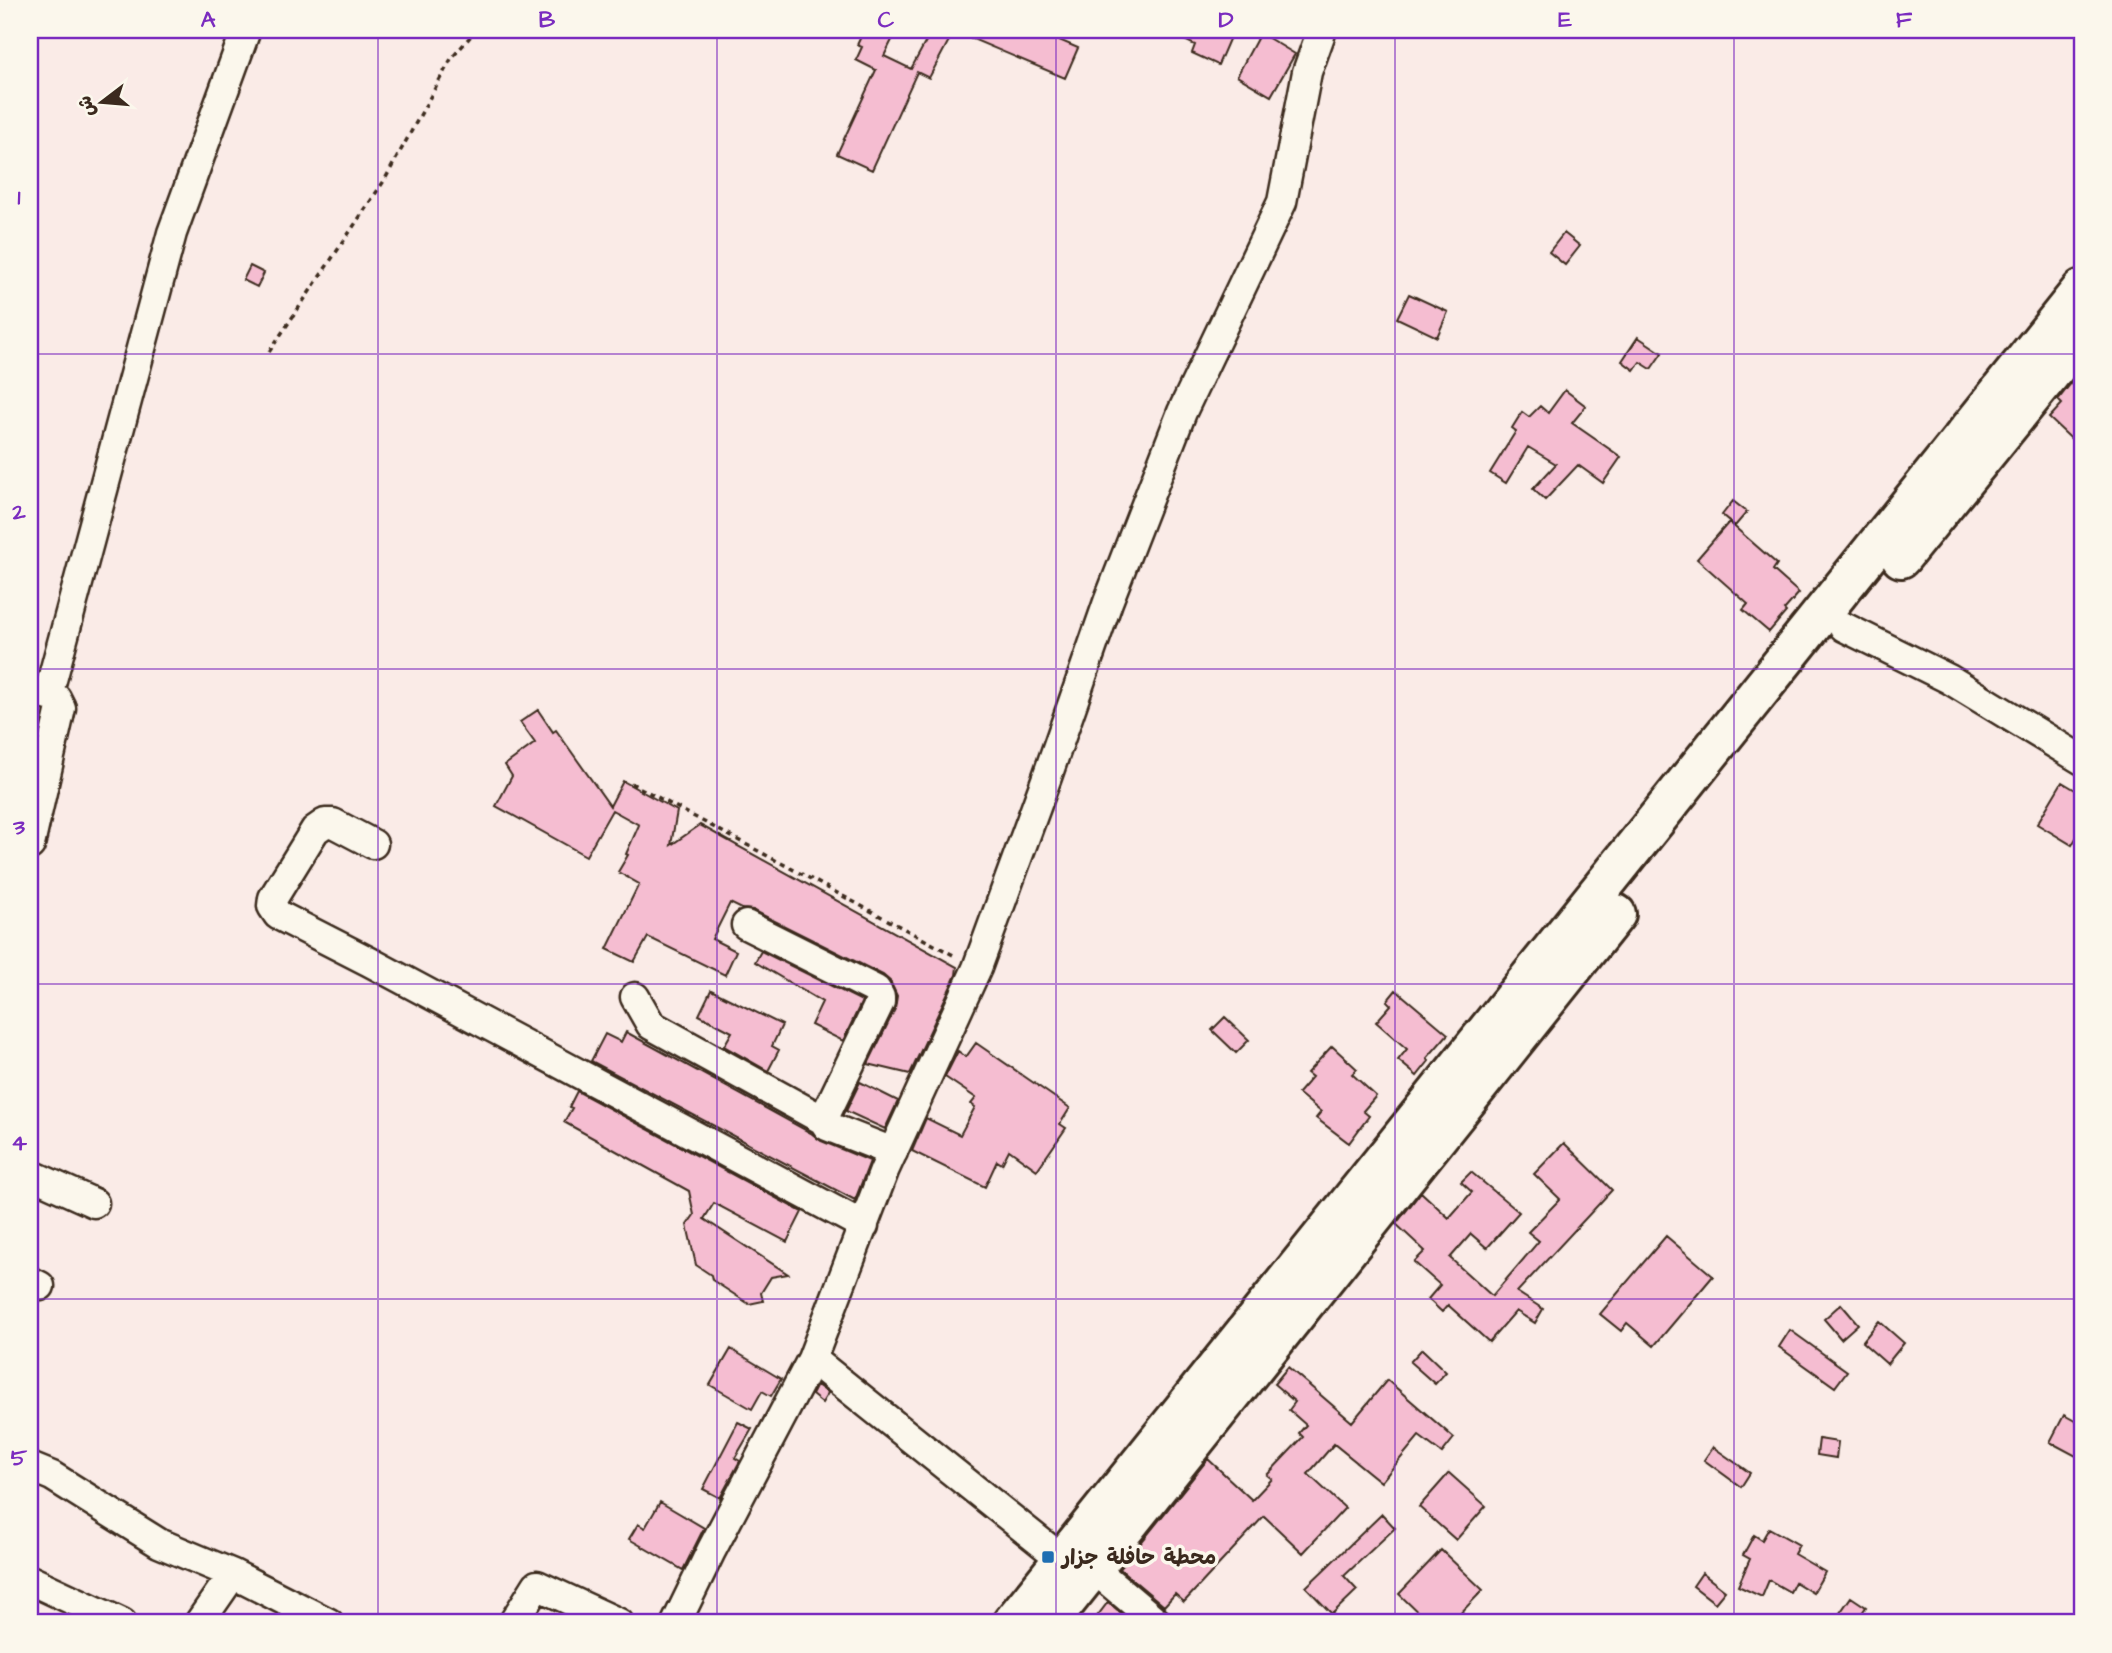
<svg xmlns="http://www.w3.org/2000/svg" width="2112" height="1653" viewBox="0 0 2112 1653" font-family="'Architects Daughter','Playpen Sans Arabic',sans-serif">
<rect width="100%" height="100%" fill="#faebe7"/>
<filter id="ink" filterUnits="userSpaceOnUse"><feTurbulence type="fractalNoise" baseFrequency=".0143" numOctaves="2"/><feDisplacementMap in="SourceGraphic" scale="14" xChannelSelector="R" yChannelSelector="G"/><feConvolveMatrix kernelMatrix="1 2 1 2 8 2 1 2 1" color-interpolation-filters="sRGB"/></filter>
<g filter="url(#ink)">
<path fill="#f5bdd1" stroke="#3b2a1e" stroke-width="2" d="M864,30H897L884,56L911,69L932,30H1036L1078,48L1065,78L954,31L929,78L917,72L872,170L837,154L876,70L856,60L862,47L857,45Z
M1164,30H1233L1218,65L1192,53L1195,45Z
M1260,33L1295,54L1271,96L1237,76Z
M1564,233L1580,246L1565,265L1549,252Z
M250,266L264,273L257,287L243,280Z
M1409,294L1448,312L1437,337L1397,318Z
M1638,337L1662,353L1651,369L1640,362L1634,370L1622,361Z
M2082,369V449L2049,418L2062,404L2058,400Z
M1565,390L1586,406L1572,423L1621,457L1603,483L1578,465L1545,500L1533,489L1556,464L1528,447L1506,483L1490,473L1516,431L1512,428L1522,412L1529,417L1540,406L1548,413Z
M1733,501L1747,512L1735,526L1722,515Z
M1729,522L1777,564L1773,570L1799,593L1784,610L1786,612L1769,632L1743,610L1748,604L1697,559Z
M538,710L553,732L556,730L610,806L623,781L677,811L671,845L700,825L957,967L956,975L910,1074L868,1064L895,1009L897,996L890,981L883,975L753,910L742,909L730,903L712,939L736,951L725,975L648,937L634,962L607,949L639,884L618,872L628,855L626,854L639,825L612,810L586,856L496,806L512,776L505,765L535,743L520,722Z
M2062,782L2082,794V828L2072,845L2037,824Z
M761,951L862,1001L843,1041L811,1025L822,1002L755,962Z
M711,990L782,1025L772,1046L779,1050L768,1071L724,1046L732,1032L699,1015Z
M1396,990L1448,1034L1427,1058L1429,1061L1417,1076L1398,1060L1407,1049L1376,1022L1391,1005L1387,1001Z
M1225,1017L1249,1040L1236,1053L1212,1030Z
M626,1032L811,1133L821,1141L870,1161L855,1200L591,1061L605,1034L621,1042Z
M976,1043L1070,1108L1060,1124L1066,1128L1037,1170L1009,1150L1002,1164L997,1161L985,1187L912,1151L926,1118L960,1135L975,1107L971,1104L976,1098L945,1077L958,1051L966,1057Z
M1332,1046L1357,1069L1352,1074L1376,1096L1363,1111L1369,1116L1349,1143L1316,1118L1321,1112L1298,1093L1312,1077L1307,1073Z
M860,1082L898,1101L885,1129L846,1111Z
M577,1091L802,1212L787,1242L714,1203L704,1219L788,1274L771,1277L761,1293L763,1301L749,1304L712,1280L711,1275L696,1265L687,1225L694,1215L689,1191L564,1122L572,1108L569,1107Z
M1564,1143L1612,1190L1517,1292L1543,1309L1535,1323L1516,1311L1489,1342L1448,1305L1442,1312L1428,1299L1440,1285L1414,1262L1425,1251L1396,1224L1421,1192L1449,1218L1472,1192L1461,1182L1471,1172L1519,1212L1487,1248L1471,1234L1450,1258L1492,1296L1539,1241L1528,1232L1560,1199L1534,1174Z
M1666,1236L1713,1276L1654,1346L1627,1323L1621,1331L1600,1314Z
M1841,1304L1858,1324L1841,1339L1824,1319Z
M1879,1321L1904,1343L1887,1364L1862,1342Z
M1790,1330L1847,1371L1835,1387L1779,1347Z
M731,1349L781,1379L771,1396L762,1391L752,1409L710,1385Z
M1422,1349L1446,1372L1435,1384L1410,1362Z
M1288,1367L1352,1422L1387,1380L1454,1438L1442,1453L1419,1436L1381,1482L1334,1444L1308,1474L1345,1508L1303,1553L1264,1516L1184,1602L1175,1594L1164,1606L1120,1569L1208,1459L1252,1500L1272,1479L1267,1475L1303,1437L1299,1433L1306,1425L1289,1410L1295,1402L1274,1384Z
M817,1385L828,1393L822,1403L812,1395Z
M2064,1415L2082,1425V1445L2076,1456L2050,1442Z
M738,1422L752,1429L735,1458L740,1461L720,1498L703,1489Z
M1819,1439L1838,1442L1836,1458L1817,1455Z
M1713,1447L1750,1473L1741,1487L1704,1460Z
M1449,1473L1486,1506L1456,1540L1419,1507Z
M660,1502L704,1528L683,1570L629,1539L638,1524L645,1528Z
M1382,1514L1395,1528L1344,1576L1357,1590L1332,1614L1306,1587Z
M1769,1528L1799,1545L1794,1554L1825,1572L1813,1593L1795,1582L1790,1592L1769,1580L1762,1597L1738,1586L1750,1559L1743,1555L1754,1535L1762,1540Z
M1441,1550L1483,1590L1451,1623H1429L1399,1594Z
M1702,1573L1725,1591L1715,1603L1693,1586Z
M1851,1597L1866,1607L1855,1623H1833Z
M1108,1602L1133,1623H1092Z"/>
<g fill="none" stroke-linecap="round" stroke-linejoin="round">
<g stroke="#3b2a1e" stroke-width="33">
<path id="minor" d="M1844,627L1949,679L2082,760
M48,695L172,233L246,30
M373,844L333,823H325L315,830L273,898L272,906L278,915L370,962L864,1226
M30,845L61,708L56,698L32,691
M746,925L876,990L880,997V1002L823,1120L827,1126L893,1152
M635,997L651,1025L823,1120
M30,1174L94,1203
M30,1281L40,1286
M812,1359L1063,1560
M30,1467L52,1476L159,1543L233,1574L329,1623
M1094,1569L1158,1623
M30,1580L122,1623
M199,1623L233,1574
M513,1623L537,1585L619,1623
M676,1623L711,1551L812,1359L884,1171L977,968L1047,777L1108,602L1182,412L1282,202L1307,72L1322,30"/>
</g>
<g stroke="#3b2a1e" stroke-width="44">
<path id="highway" d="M1901,558L2082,335
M1012,1623L2082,289
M1049,1623L1616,914"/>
</g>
<path stroke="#3b2a1e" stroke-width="3.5" stroke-dasharray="5 5" stroke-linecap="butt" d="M269,352L384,181L451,59L476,30
M631,783L957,957"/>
<use href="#minor" stroke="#fbf7ec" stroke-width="28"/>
<use href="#highway" stroke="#fbf7ec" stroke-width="38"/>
</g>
</g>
<path fill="none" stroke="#7b2cbf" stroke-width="2" stroke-opacity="0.55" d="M378,30V1623M717,30V1623M1056,30V1623M1395,30V1623M1734,30V1623M30,354H2082M30,669H2082M30,984H2082M30,1299H2082"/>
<rect fill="#1f6fb2" stroke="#fbf7ec" stroke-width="2.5" x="1041" y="1550" width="14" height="14" rx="3.5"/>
<g text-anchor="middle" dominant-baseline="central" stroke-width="7" stroke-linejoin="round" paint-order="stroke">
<g font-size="21" font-weight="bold" fill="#3b2a1e" stroke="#fbf7ec" text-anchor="start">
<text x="1062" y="1557">محطة حافلة جزار</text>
</g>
</g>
<rect width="2112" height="1653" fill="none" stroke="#fbf7ec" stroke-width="77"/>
<g transform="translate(102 102) rotate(254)" stroke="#fbf7ec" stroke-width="5" paint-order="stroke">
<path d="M0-5L12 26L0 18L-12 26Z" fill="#3b2a1e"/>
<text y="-10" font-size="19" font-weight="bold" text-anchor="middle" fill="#3b2a1e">ش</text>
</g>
<rect x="38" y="38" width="2036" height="1576" fill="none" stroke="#7b2cbf" stroke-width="2.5"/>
<g font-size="23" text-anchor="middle" font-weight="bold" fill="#7b2cbf">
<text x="208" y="27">A</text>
<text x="547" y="27">B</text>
<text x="886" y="27">C</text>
<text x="1226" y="27">D</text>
<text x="1565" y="27">E</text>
<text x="1904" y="27">F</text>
<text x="19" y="204">1</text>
<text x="19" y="519">2</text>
<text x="19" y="834">3</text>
<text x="19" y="1150">4</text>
<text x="19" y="1465">5</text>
</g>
</svg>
